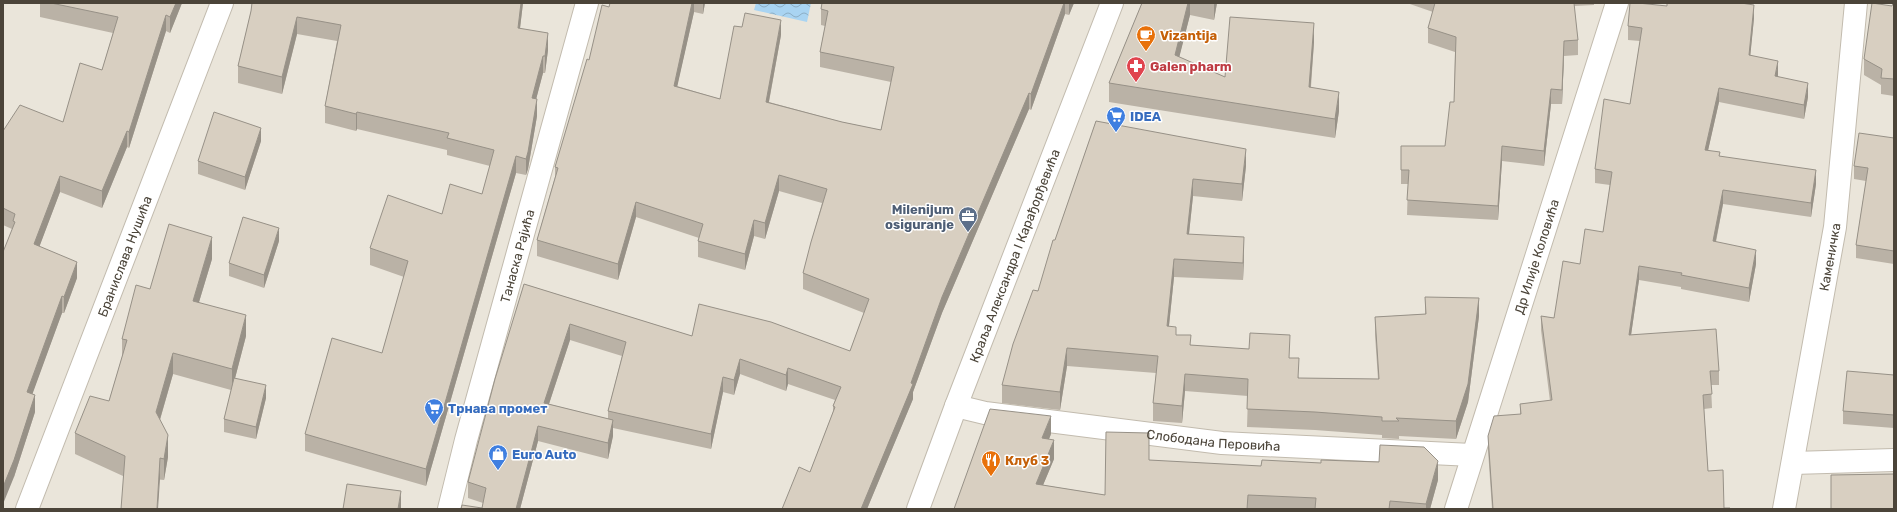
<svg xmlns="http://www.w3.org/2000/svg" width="1897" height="512" viewBox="0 0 1897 512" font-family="Rubik,sans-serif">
<defs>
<pattern id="water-waves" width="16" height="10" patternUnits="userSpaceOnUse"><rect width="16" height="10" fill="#a9d4f2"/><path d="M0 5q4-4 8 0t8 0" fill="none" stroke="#8caec5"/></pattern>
</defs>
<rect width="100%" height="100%" fill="#f6f3ec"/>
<path fill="#eae5da" d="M3,3H1894V509H3Z"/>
<path fill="url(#water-waves)" d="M756,3H811L807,22L754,10Z"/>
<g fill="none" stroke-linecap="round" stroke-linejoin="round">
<g stroke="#c2bbae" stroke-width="24">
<g id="minor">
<path id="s1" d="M956,406L985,413L1222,443L1472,455"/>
<path d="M1793,463L1894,460"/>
<path id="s2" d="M27,509L222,3"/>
<path id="s3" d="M449,509L466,440L587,3"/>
<path id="s4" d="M1456,509L1617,3"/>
<path id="s5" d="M1784,509L1835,227L1856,3"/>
</g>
</g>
<g stroke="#c2bbae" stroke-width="24">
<g id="tertiary">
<path id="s6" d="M918,509L956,406L1112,3"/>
</g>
</g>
<use href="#minor" stroke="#fff" stroke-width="22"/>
<use href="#tertiary" stroke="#fff" stroke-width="22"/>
</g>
<path fill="#bab2a6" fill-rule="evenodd" d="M40,3H182L170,33L166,31L129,148L127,147L102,208L60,192L39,247L77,278L64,313H62L32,394L35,412L14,477L12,229L3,225V131L63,122L102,70L113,33L40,17Z
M252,3H523L520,28L548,50L545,73H543L536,99L537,116L528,169L526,175L516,173L426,486L305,451V434L382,353L404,277L370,265V248L442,214L482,194L490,166L447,155V150L357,129L356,131L325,123V106L337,41L297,34L282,94L238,83V66L251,11Z
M610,3H705L703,14L694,12L677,86L720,99L781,35L769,102L842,122L881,130L891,82L820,67V52L825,26L821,25V9L822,3H1074L1069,15L1065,14L1031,110L1029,109L942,313L913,392V399L867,509H782L810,472L833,412V406L835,400L788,384L786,391L740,374L734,395L723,392L711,449L613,428V436L608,459L538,441L520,509H461L482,508L483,503L468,498V482L524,284L692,336L850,351L864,313L803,289V273L822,203L779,191L765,239L754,236L745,270L698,257V241L699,238L636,217L618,280L537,256V240L555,177V167L589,60L609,7ZM570,340L622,356L608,411V419L549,404Z
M1142,3H1217L1214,20L1190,15L1179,57L1225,77L1314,42L1311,87L1339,111L1335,138L1109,102V83Z
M1407,3H1594V5L1574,6L1578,40V55L1564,56L1562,104H1551L1544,166L1502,161L1498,220L1407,215L1408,184H1401V146H1445L1454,102L1455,52L1428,43V28L1433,12Z
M1894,3V96L1881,94V85L1864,75V59Z
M1754,18L1750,56L1778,75V76L1808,97L1804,119L1719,102L1708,150L1720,156L1816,184L1811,217L1723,204L1716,242L1756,264L1749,302L1681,289V287L1639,280L1631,335L1719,371V385H1711L1712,408L1704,409L1708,471L1724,508L1730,509H1492L1488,450V436L1520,415V404L1550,401L1541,330V316L1554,318L1580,264L1603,232L1610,185L1595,183V169L1630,104L1640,41L1628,40V26Z
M1096,121L1246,166L1242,201L1193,196L1189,234L1244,255L1243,280L1174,277L1169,326L1176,335L1191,345L1290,358L1299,378L1378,379L1375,335V317L1425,314V297L1479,316L1468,402L1456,439L1399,436V439L1382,438V435L1315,430L1247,427L1248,396L1185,391L1182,423L1153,421V403L1156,373L1067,366L1060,410L1002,403V385L1038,291L1055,240Z
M1894,138V264L1856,258V245L1866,181L1854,179V166Z
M261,141L245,190L198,174V161Z
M279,241L264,288L229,276V263Z
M212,259L199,302L246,336L235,378L266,398L256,439L224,432V419L231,390L173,374L160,420L168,457L164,480L123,476L75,454V433L109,401L122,357V339L150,289Z
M1894,375V428L1843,424V411Z
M1051,434L1049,439L1054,459L1043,485L1105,495L1149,460L1438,480L1430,509H954Z"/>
<path fill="#979187" d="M176,3H182L170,33V17Z
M521,3H523L518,45V28Z
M692,3H694V12L674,101V86Z
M703,3H705L703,14Z
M1064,3H1065V14L1031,110V94Z
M1069,3H1074L1069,15Z
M1188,3H1190V15L1175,74V55Z
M1214,3H1217L1214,20Z
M1754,5V18L1749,69V55Z
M166,15V31L129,148V132Z
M297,17V34L282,94V77Z
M781,20V35L766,117V102Z
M1314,23V42L1309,106V87Z
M548,33V50L545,73V56Z
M1564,41V56L1562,104V90Z
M543,56V73L532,115V98Z
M1778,61V75L1775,90V76Z
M1808,83V97L1804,119V105Z
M1719,88V102L1705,164V150Z
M1551,89V104L1544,166V151Z
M1339,92V111L1335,138V119Z
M1029,93V109L942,313L913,392V399L867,509H861L911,383L942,297Z
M537,99V116L528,169L526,175V159Z
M357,112V129L356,131V114Z
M261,128V141L245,190V177Z
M127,131V147L102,208V191Z
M1502,146V161L1498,220V206Z
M1246,149V166L1242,201V184Z
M516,156V173L426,486V469Z
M1816,170V184L1811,217V203Z
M779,175V191L765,239V223Z
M60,176V192L34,261V244Z
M1193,179V196L1187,252V234Z
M1723,190V204L1713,255V241Z
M636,202V217L618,280V264Z
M754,220V236L745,270V254Z
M279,228V241L264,288V275Z
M212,237V259L193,322V301Z
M1244,237V255L1243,280V263Z
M1756,250V264L1749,302V288Z
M1174,259V277L1167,344V326Z
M77,262V278L64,313V297Z
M1639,266V280L1629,349V335Z
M62,296V313L27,409V392Z
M1479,298V316L1468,402L1456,439V421Z
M246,315V336L232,390V369Z
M570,324V340L544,419V403Z
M1067,348V366L1060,410V392Z
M173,353V374L156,433V412Z
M740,359V374L734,395V380Z
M788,368V384L786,391V375Z
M1185,374V391L1182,423V406Z
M723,377V392L711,449V434Z
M266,385V398L256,439V427Z
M35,395V412L14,477L3,504V487Z
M1051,416V434L1042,456V438Z
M613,420V436L608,459V443Z
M538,426V441L520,509H516Z
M168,435V457L164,480V459Z
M1054,440V459L1036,502V484Z
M160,458V479L158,509H157Z
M1438,461V480L1430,509H1426V504Z
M401,491V509H398Z"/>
<path fill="#d8cfc1" stroke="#979187" d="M51,3H176L170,17L166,15L129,132L127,131L102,191L60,176L34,244L77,262L64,297L62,296L27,392L35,395L14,460L3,487V252L15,222L13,221L15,214L3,208V131L20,105L63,122L80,63L102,70L118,17Z
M252,3H521L518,28L548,33L545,56H543L532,98L537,99L528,152L526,159L516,156L426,469L305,434L332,338L382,353L408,261L370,248L388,195L442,214L450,184L482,194L494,150L447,138L449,133L357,112L356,114L325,106L341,25L297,17L282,77L238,66L251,11Z
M610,3H692L674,86L720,99L734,26L742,27L745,13L781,20L766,102L842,122L881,130L894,67L820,52L828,11L821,9L822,3H1064L1031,94L1029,93L942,297L911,383L913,384L861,509H782L799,467L810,472L835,407L833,406L841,387L788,368L786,375L740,359L734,380L723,377L711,434L608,411L626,342L570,324L544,403L613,420L608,443L538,426L516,509H461L462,505L482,508L486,488L468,482L495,379L524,284L692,336L699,304L771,322L850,351L869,299L803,273L811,242L827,189L779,175L765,223L754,220L745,254L698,241L703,224L636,202L618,264L537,240L558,168L555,167L587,59L589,60L602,5L609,7Z
M1142,3H1188L1175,55L1225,77L1230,17L1314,23L1309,87L1339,92L1335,119L1109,83Z
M1435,3H1574L1578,40L1564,41L1562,90L1551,89L1544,151L1502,146L1498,206L1407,200L1409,170H1401V146H1445L1450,102H1454L1456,37L1428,28Z
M1630,3H1638L1667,6V3H1741L1754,5L1749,55L1778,61L1775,76L1808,83L1804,105L1719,88L1705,150L1720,152L1719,156L1816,170L1811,203L1723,190L1713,241L1756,250L1749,288L1681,275L1682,273L1639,266L1629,335L1716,329L1719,371H1710L1712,394L1703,395L1708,471L1723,470L1724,508H1730V509H1493L1488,436L1494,416L1521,414L1520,404L1552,400L1541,316L1554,318L1563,261L1580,264L1585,229L1603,232L1612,172L1595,169L1604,99L1630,104L1642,28L1628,26Z
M1872,3L1892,6L1893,3H1894V79L1881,78L1882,69L1864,59Z
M214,112L261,128L245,177L198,161Z
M1096,121L1246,149L1242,184L1193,179L1187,234L1244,237L1243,263L1174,259L1167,326L1176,327V335H1191L1190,345L1249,349L1250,333L1290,335L1289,358H1299L1298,378L1379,379L1375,317L1426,314L1425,297L1479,298L1468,384L1456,421L1396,418L1399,421H1382V417L1315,412L1247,409L1248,379L1185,374L1182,406L1153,403L1158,356L1067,348L1060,392L1002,385L1013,344L1033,290L1038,291L1053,240H1055Z
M1859,133L1894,138V251L1856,245L1868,168L1854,166Z
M243,217L279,228L264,275L229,263Z
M169,224L212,237L193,301L246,315L232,369L173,353L156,412L168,435L164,459L160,458L157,509H121L125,456L75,433L90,396L109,401L127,340L122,339L136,285L150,289Z
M1847,371L1894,375V415L1843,411Z
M234,378L266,385L256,427L224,419Z
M990,409L1051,416L1042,438L1054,440L1036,484L1105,495L1106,432L1149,433V460L1261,466L1262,460L1321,463V460L1379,462L1380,445L1424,447L1438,461L1426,504L1390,501L1389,509H1315L1316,498L1248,495L1247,509H954Z
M1894,474V509H1831V475Z
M347,484L401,491L398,509H343Z"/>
<defs>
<g id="cafe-pin" transform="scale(1)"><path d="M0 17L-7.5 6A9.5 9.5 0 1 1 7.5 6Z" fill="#e8710a" stroke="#fff"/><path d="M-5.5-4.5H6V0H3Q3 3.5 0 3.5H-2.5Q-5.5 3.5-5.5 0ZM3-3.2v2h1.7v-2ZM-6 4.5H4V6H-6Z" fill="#fff"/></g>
<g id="pharmacy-pin" transform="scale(1)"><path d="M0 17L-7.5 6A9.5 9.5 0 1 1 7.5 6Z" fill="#e0444e" stroke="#fff"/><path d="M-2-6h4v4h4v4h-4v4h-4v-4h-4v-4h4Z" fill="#fff"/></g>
<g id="supermarket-pin" transform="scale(1)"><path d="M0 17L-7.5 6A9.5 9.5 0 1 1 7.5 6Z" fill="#3f7fe0" stroke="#fff"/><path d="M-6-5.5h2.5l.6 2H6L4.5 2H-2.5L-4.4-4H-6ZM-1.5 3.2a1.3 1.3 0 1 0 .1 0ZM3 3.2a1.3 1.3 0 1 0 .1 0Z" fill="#fff"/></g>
<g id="office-pin" transform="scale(1)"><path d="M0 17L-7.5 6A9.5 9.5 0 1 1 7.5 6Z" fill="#5c6f8a" stroke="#fff"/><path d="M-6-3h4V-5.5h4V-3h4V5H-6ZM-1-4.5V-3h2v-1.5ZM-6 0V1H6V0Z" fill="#fff"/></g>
<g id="shop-pin" transform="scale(1)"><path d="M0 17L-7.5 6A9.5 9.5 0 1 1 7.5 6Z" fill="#3f7fe0" stroke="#fff"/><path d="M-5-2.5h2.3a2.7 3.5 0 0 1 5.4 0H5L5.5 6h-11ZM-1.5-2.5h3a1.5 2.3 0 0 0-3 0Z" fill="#fff"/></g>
<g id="restaurant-pin" transform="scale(1)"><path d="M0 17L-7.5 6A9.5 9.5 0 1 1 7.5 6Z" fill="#e8710a" stroke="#fff"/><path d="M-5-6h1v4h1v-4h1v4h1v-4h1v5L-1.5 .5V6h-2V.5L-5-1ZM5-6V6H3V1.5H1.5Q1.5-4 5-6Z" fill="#fff"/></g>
</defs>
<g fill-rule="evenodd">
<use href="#cafe-pin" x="1146" y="35"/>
<use href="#pharmacy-pin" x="1136" y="66"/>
<use href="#supermarket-pin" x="1116" y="116"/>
<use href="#office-pin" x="968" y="216"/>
<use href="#supermarket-pin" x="434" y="408"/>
<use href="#shop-pin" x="498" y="454"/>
<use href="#restaurant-pin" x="991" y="460"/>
</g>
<g text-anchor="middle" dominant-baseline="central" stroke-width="3" stroke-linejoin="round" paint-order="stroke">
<g font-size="13" font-weight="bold" fill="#c56008" stroke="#fff" text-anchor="start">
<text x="1160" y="35">Vizantija</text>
<text x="1005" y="460">Клуб 3</text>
</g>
<g font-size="13" font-weight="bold" fill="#be3a42" stroke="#fff" text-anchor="start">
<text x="1150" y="66">Galen pharm</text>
</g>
<g font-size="13" font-weight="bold" fill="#366cbe" stroke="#fff" text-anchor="start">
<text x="1130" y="116">IDEA</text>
<text x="448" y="408">Трнава промет</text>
<text x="512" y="454">Euro Auto</text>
</g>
<g font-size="13" font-weight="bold" fill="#4e5e75" stroke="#fff" text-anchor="end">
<text x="954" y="209">Milenijum<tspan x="954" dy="15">osiguranje</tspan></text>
</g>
<g font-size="13" fill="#4b4439" stroke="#fff">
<text stroke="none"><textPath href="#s2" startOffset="271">Бранислава Нушића</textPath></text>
<text stroke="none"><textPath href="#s3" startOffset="262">Танаска Рајића</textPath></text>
<text stroke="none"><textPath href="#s6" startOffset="271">Краља Александра I Карађорђевића</textPath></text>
<text stroke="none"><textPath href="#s4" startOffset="265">Др Илије Коловића</textPath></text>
<text stroke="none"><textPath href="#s5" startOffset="256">Каменичка</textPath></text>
<text stroke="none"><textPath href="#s1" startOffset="260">Слободана Перовића</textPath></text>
</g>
</g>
<rect width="1897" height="512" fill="none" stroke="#4b4439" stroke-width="8"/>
</svg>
